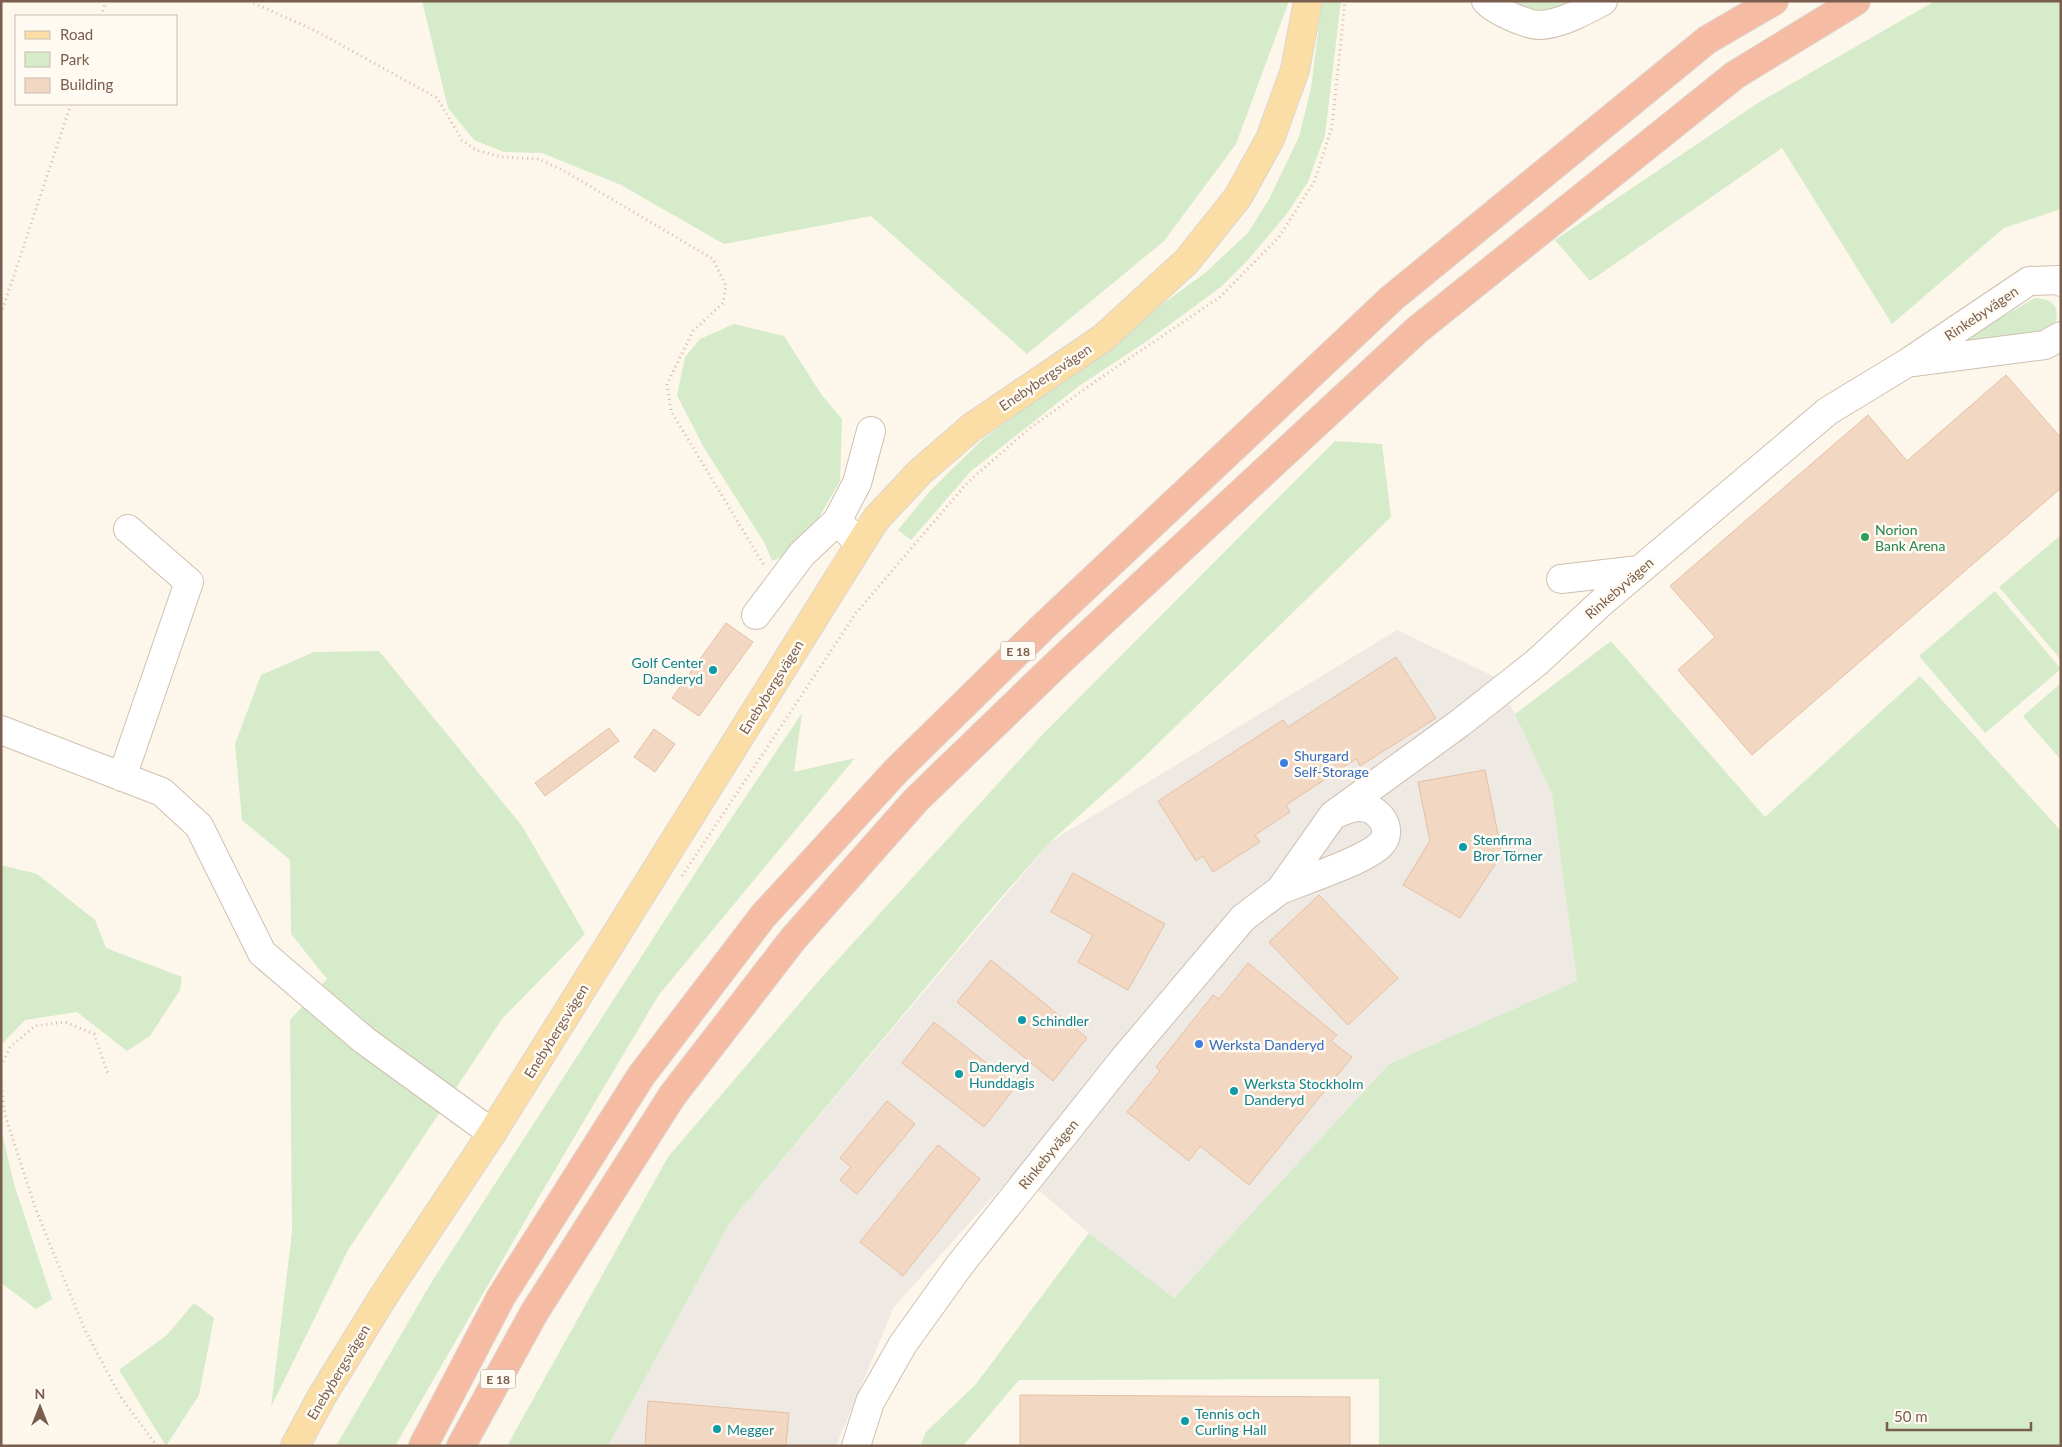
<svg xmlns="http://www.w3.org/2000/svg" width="2062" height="1447" viewBox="0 0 2062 1447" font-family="Lato,sans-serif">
<rect width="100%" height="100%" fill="#fdf7eb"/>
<path fill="#eee9e3" d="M1397,630L1495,677L1515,714L1552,794L1577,981L1389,1064L1174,1298L1089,1233L1016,1171L894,1307L836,1446H608L730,1222L1050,842Z"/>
<path fill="#d5ebc9" d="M422,1H1289L1236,144L1164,241L1027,354L871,216L724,244L621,185L542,153L504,152L474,140L448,108Z
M1322,1H1341L1325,135L1308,182L1286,215L1248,260L1221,287L1147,341L1079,386L971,471L911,540L898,530L930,491L984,438L1095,357L1153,311L1205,273L1248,233L1269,199L1299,137L1311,88Z
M1508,1H1574C1552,17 1530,14 1508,1Z
M1935,1H2061V209L2004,228L1892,324L1782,148L1590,281L1555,240L1758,103Z
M2035,298C2055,299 2062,309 2053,329L1965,346L1963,340Z
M734,324L784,336L821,394L842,419L840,481L813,528L786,555L772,561L764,542L703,446L677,395L685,357L700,339Z
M1335,441L1382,444L1391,517L1139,762L1050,842L997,902L730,1222L608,1446H507L668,1157L823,976L1043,734Z
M2061,535V660L1999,587Z
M1995,591L2061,669L1985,733L1919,656Z
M1611,641L1765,817L1920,676L2061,831V1446H1379V1379L1019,1380L963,1446H920L926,1432L976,1384L1089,1233L1174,1298L1389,1064L1577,981L1552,794L1515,714Z
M379,651L522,826L585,934L502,1019L348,1250L271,1407L292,1232L290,1020L327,979L291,934L290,860L242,820L235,744L261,675L314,652Z
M2061,683V760L2023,716Z
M802,713L794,772L855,758L658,996L543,1190L395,1446H336L431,1283L710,850Z
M1,865L37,874L95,920L106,948L182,977L180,990L150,1036L127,1051L77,1012L25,1020L1,1045Z
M1,1129L14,1184L52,1299L36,1309L1,1283Z
M194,1303L214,1318L199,1395L166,1446L119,1370L167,1335Z"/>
<path fill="#f2d8c3" stroke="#e5bfa3" d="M2006,375L2061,438V488L1752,755L1678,670L1715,637L1670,586L1868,415L1907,461Z
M726,623L753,642L699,716L672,698Z
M1396,657L1436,718L1360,766L1356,759L1286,805L1290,812L1255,835L1260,842L1213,872L1203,856L1196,861L1158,801L1283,720L1288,727Z
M609,728L619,741L545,796L535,783Z
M654,729L675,744L655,772L634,757Z
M1485,770L1502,854L1460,918L1403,885L1430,841L1418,782Z
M1073,873L1165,924L1128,990L1078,962L1093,935L1051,912Z
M1319,895L1398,978L1348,1025L1269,942Z
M991,960L1087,1038L1053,1081L957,1002Z
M1248,963L1337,1035L1331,1041L1352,1057L1249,1185L1200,1146L1189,1161L1127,1112L1160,1071L1156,1067L1213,995L1219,999Z
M934,1022L1016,1086L984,1127L902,1063Z
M887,1101L915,1124L857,1194L840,1180L851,1167L840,1158Z
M938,1145L980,1179L903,1276L860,1242Z
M1020,1395L1350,1397V1446H1020Z
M648,1401L789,1413L786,1446H645Z"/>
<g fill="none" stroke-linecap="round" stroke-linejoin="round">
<g stroke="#d0bfb0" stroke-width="30">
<path id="minor" d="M1486,1C1495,11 1527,25 1540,25C1561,24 1585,11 1603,1
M1913,362L2045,345L2061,336
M860,544L837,521L857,483L871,431
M1561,579L1639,570
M756,615L802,554L837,521
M1,730L162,792L199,826L262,953L364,1040L492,1133
M122,777L189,582L128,529
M1280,890C1302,881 1367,860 1381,844C1395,829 1378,807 1360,807C1353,807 1345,810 1338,813
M856,1446L870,1402L903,1344L959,1266L1123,1060L1243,918L1280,890L1333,815L1460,723L1536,663L1603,601L1828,411L1907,363L2029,281L2059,280L2061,282"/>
</g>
<g stroke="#dcd5d1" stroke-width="30">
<path id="major" d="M295,1446L322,1396L385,1294L492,1133L860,544L876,519L920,472L972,427L1103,338L1186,262L1238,197L1270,139L1295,70L1308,1"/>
</g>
<g stroke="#dcd5d1" stroke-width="30">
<path id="highway" d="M423,1446L501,1297L641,1076L763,916L896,771L1044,626L1392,298L1707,40L1774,1
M461,1446L534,1313L672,1096L793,939L916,800L1060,661L1417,330L1735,75L1856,1"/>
</g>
<path stroke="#d8bba5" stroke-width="3" stroke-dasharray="1 4" stroke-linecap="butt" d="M249,1L316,31L437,98L462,140L476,150L502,157L539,159L566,172L713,259L726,286L723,303L693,331L667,384L671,411L765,567
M101,16L106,1
M1,314L71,104
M682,876L856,613L968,482L1030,428L1096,381L1220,297L1279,237L1314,182L1332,127L1345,1
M1,1066L10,1047L35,1026L65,1022L94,1034L108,1074
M1,1081L5,1115L36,1210L85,1330L120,1396L157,1446"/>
<use href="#minor" stroke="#fff" stroke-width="28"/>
<use href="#major" stroke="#fadea5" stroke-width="28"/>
<use href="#highway" stroke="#f6bca3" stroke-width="28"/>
</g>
<circle fill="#2e9e5b" stroke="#fffaf2" stroke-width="2" cx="1865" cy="537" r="5"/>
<g fill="#0f9aa8" stroke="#fffaf2" stroke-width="2">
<circle cx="713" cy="670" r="5"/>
<circle cx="1463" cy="847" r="5"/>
<circle cx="1022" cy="1020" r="5"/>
<circle cx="959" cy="1074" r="5"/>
<circle cx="1234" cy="1091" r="5"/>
<circle cx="1185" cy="1421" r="5"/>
<circle cx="717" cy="1429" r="5"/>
</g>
<g fill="#3f7fe0" stroke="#fffaf2" stroke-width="2">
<circle cx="1284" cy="763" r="5"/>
<circle cx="1199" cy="1044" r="5"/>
</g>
<g text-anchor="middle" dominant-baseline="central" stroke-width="5" stroke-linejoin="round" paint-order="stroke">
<g fill="#fffaf2" stroke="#a18d7e" stroke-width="1">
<rect x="1000.5" y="641.5" width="35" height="19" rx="4"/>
<rect x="480.5" y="1369.5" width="35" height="19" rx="4"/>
</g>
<g font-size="12" font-weight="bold" fill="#795e4d">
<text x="1018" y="651">E 18</text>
<text x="498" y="1379">E 18</text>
</g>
<g font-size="14" fill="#795e4d" stroke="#fffaf2">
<text transform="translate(1981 313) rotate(-34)">Rinkebyvägen</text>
<text transform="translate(1045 377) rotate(-34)">Enebybergsvägen</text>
<text transform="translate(1619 588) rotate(-41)">Rinkebyvägen</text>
<text transform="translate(771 687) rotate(-58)">Enebybergsvägen</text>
<text transform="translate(556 1031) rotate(-58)">Enebybergsvägen</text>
<text transform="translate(1048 1154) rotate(-51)">Rinkebyvägen</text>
<text transform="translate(338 1372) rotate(-59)">Enebybergsvägen</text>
</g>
<g font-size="14" fill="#27864d" stroke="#fffaf2" text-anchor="start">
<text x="1875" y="529">Norion<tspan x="1875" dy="16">Bank Arena</tspan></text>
</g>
<g font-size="14" fill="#0d838f" stroke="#fffaf2" text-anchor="start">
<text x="703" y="662" text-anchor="end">Golf Center<tspan x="703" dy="16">Danderyd</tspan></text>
<text x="1473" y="839">Stenfirma<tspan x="1473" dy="16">Bror Törner</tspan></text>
<text x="1032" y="1020">Schindler</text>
<text x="969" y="1066">Danderyd<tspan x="969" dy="16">Hunddagis</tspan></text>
<text x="1244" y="1083">Werksta Stockholm<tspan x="1244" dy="16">Danderyd</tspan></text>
<text x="1195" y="1413">Tennis och<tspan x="1195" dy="16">Curling Hall</tspan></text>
<text x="727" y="1429">Megger</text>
</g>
<g font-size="14" fill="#366cbe" stroke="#fffaf2" text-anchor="start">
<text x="1294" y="755">Shurgard<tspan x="1294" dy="16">Self-Storage</tspan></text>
<text x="1209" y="1044">Werksta Danderyd</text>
</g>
</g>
<rect width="2062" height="1447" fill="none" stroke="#795e4d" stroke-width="5"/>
<rect x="15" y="15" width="162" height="90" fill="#fffaf2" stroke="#c9bcb0"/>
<rect x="25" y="31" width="25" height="8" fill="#fadea5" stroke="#c9bcb0"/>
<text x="60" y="40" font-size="15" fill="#795e4d">Road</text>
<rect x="25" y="52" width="25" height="15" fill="#d5ebc9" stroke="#c9bcb0"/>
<text x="60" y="65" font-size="15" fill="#795e4d">Park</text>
<rect x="25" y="78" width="25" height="15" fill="#f2d8c3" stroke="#c9bcb0"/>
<text x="60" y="90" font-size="15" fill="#795e4d">Building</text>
<g transform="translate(40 1407)" stroke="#fffaf2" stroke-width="4" paint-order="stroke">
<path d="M0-4L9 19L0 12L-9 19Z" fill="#795e4d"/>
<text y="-8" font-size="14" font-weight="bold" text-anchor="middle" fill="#795e4d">N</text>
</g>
<path d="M1887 1422v8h144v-8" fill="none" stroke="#795e4d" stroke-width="2.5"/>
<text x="1894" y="1422" font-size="15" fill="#795e4d" stroke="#fffaf2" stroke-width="4" paint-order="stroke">50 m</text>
</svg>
